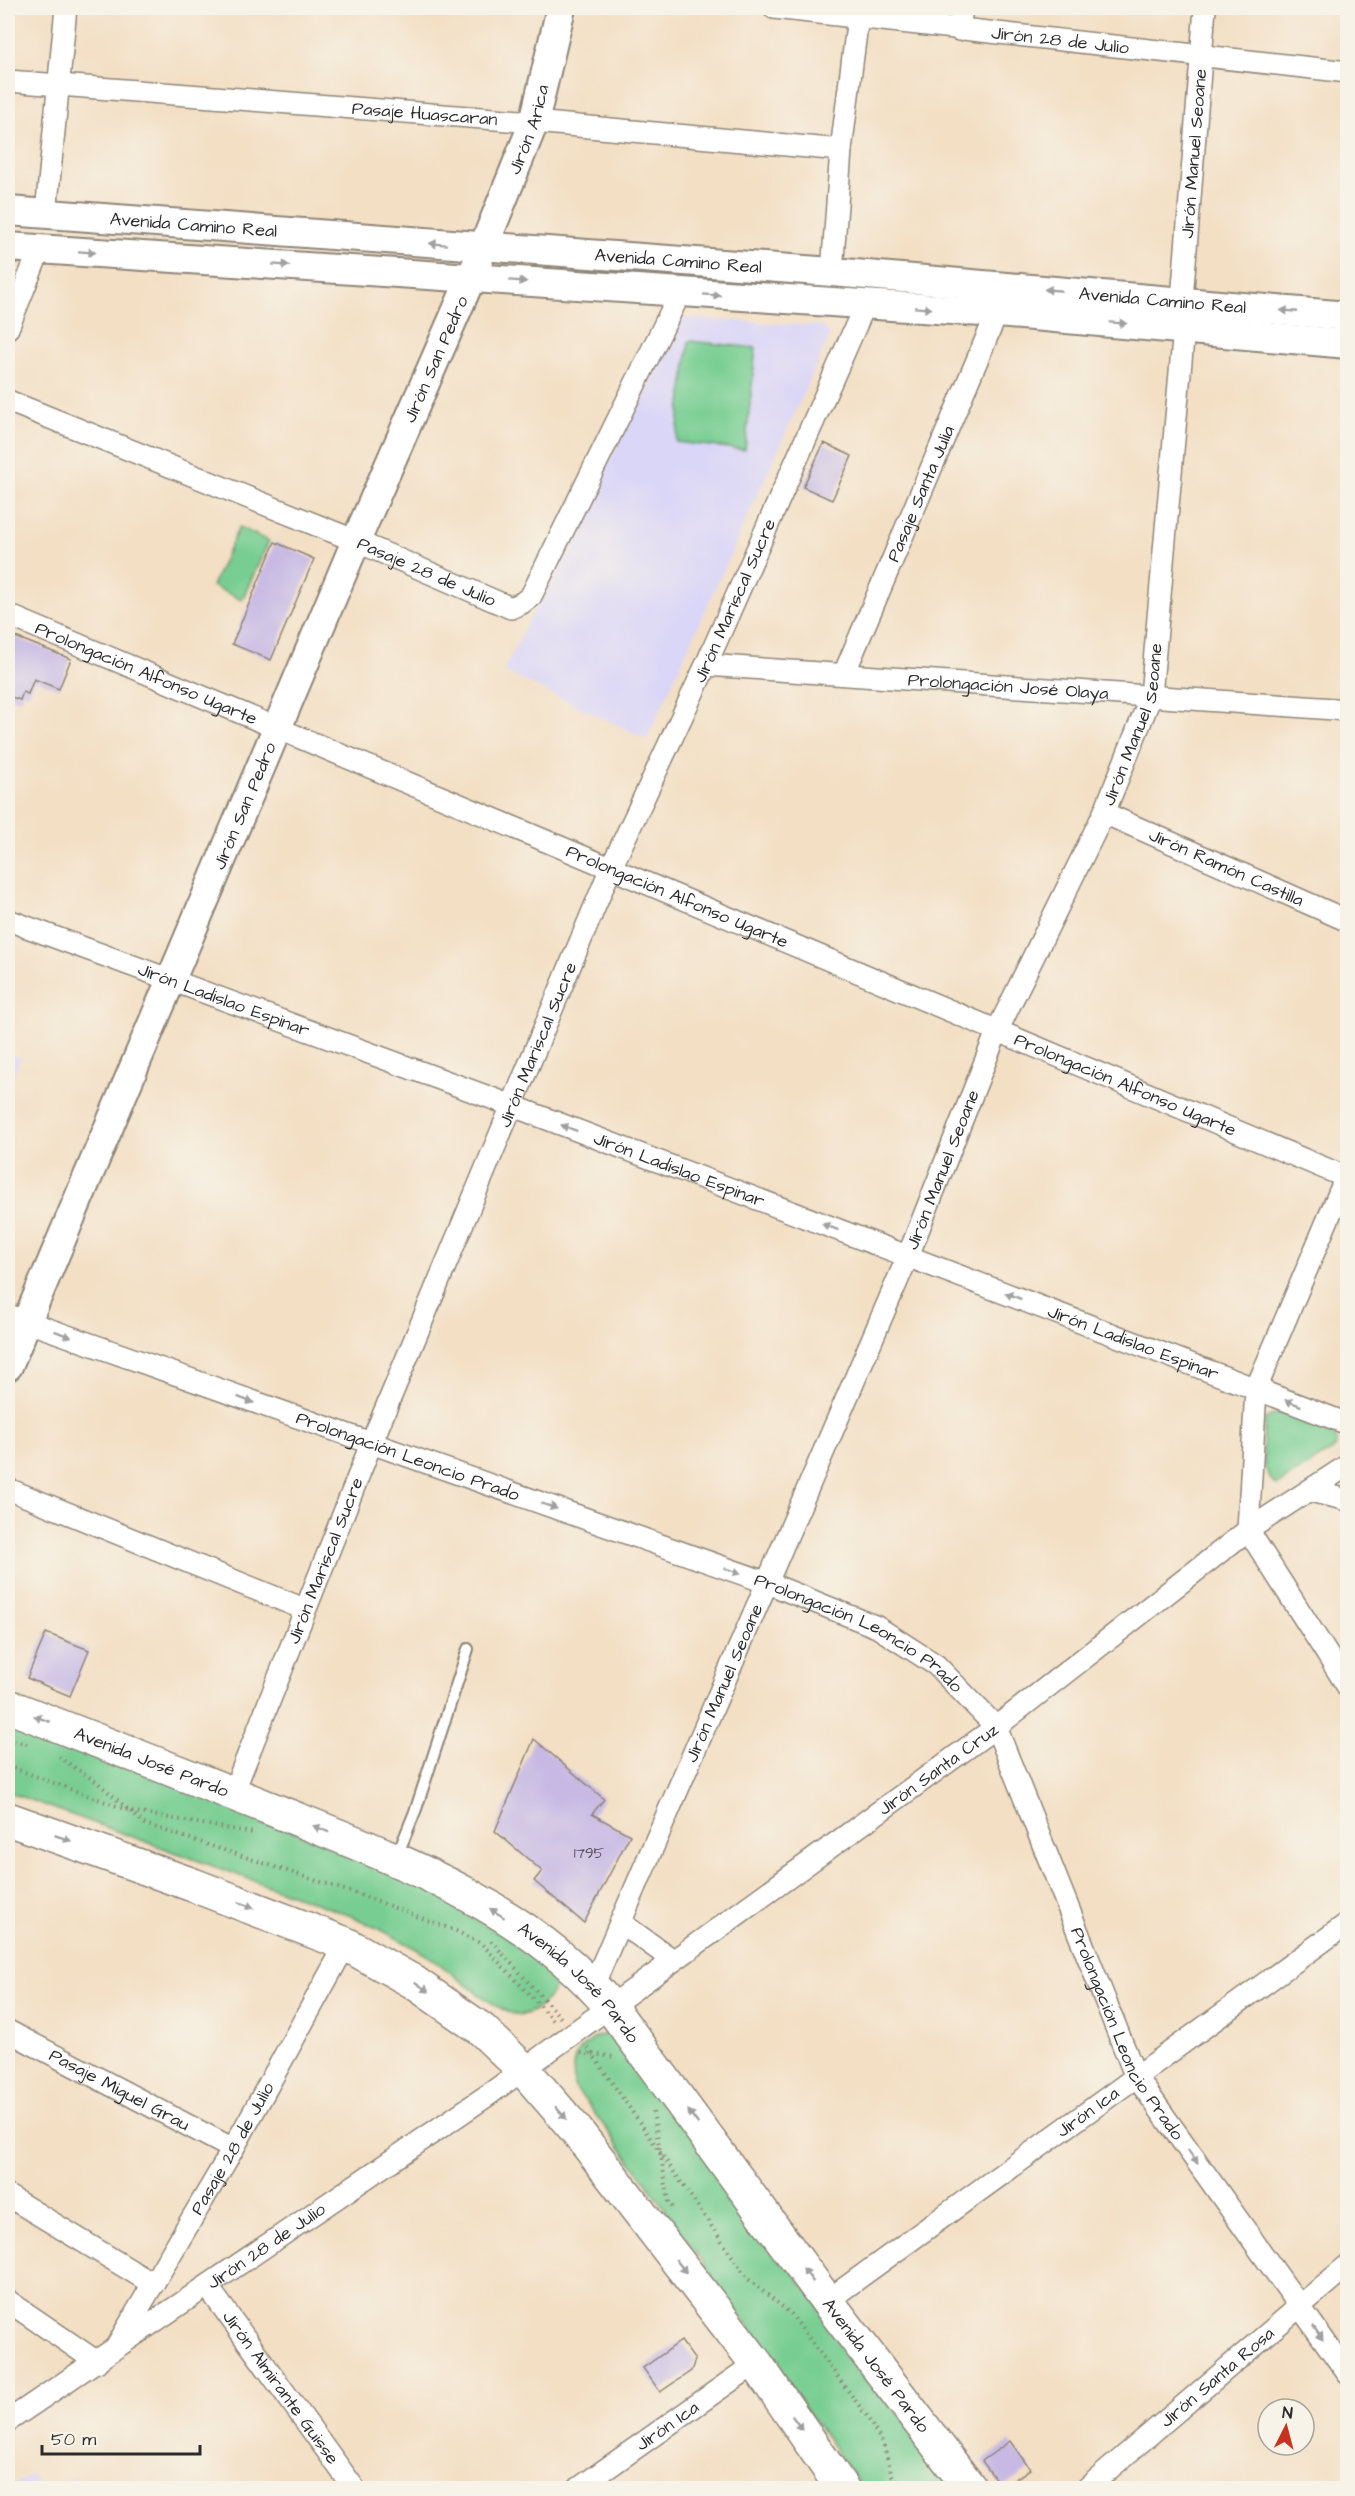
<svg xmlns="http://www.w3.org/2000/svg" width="1355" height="2496" viewBox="0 0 1355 2496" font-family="'Architects Daughter',sans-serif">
<rect width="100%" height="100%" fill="#f7f3e8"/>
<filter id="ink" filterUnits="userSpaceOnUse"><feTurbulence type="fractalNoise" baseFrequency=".0167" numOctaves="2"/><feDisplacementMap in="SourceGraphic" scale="12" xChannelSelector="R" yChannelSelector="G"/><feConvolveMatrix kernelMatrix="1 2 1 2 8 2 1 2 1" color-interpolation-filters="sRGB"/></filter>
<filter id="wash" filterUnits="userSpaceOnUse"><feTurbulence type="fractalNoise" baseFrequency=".008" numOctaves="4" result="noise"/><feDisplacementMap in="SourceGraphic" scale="24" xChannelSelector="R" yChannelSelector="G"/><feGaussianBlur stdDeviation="1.35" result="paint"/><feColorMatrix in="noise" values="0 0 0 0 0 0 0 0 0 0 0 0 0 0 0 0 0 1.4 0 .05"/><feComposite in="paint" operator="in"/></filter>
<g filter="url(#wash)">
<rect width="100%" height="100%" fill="#f3dfc4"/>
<path fill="#dad6f7" d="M682,318L822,326L830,335L647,739L503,671Z
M8,1053L21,1058L8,1085Z
M31,2474L42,2488H10Z
M75,2477L82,2488H56Z"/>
<path fill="#78ce92" stroke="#527c5e" stroke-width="1.5" d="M689,341L756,348L745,450L676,442Z
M239,527L269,541L242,600L212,586Z
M1279,1412L1331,1430L1337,1441L1335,1448L1277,1485C1259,1475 1263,1437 1265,1419Z
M8,1716L469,1902L559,1972C556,1993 538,2018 514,2014C495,2010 452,1973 434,1960C407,1942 378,1928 349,1915L8,1792Z
M606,2034L618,2035L954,2488H862L644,2179L574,2086L573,2065L576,2054L595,2037Z"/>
<g id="blocks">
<path fill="#c7b9e4" d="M824,443L852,456L832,500L803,487Z
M275,542L314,559L271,660L232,644Z
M8,634L71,659L59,689L34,679L28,694L23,692L20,700L8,696Z
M46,1633L89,1650L70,1696L27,1678Z
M534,1739L604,1799L592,1814L630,1835L584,1923L534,1881L542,1871L495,1831Z
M681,2341L695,2360L691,2371L660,2392L643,2368Z
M1010,2441L1030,2469L1002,2488L982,2461Z"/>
</g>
</g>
<g filter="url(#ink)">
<use href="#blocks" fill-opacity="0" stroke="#8f8578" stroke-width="1.5"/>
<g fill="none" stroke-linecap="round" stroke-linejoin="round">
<g stroke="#8f8578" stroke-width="14">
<path id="lane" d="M397,1856L416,1809L468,1649"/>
</g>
<g stroke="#8f8578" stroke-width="24">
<g id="street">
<path id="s1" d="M774,8L1348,72"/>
<path d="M959,30L962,8"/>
<path id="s2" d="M8,81L534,122L841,150"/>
<path d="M46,213L66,8"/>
<path d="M832,272L841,150L858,17"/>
<path id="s3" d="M1182,300L1205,8"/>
<path d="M8,328L40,249"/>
<path id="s4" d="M8,401L356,541L511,608L522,603L531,596L680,293"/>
<path id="s5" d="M8,615L1348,1178"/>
<path id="s6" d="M706,665L1348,710"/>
<path id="s7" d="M844,674L997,313"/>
<path id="s8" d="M1104,813L1348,921"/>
<path id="s9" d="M8,920L513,1106L1348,1424"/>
<path d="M1348,1172L1256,1389L1248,1530L1348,1687"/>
<path id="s10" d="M8,1315L768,1583L877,1627L936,1665L996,1727L1135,2075L1348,2374"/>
<path d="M8,1489L304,1609"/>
<path d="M1310,1491L1348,1500"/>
<path id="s11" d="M233,1793L371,1444L610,870L706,665L865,305"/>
<path d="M621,1923L673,1960"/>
<path id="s12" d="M593,1986L908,1256L998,1029L1104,813L1151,696L1184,328"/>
<path id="s13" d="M8,2031L233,2149"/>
<path d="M8,2196L153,2284"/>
<path id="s14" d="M208,2287L354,2488"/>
<path d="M8,2301L97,2362"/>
<path id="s15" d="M827,2301L1348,1923"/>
<path id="s16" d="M117,2345L233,2149L346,1944"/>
<path id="s17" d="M8,2421L491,2093L996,1727L1248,1530L1348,1465"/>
<path id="s18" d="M579,2488L756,2363"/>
<path id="s19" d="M1087,2488L1348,2265"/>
</g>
</g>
<g stroke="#8f8578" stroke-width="32">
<g id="secondary">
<path id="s20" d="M8,211L832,272L1348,316"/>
<path d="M8,247L997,313L1348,344"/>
<path id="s21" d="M8,1366L356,541L471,278L534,122L561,8"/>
</g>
</g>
<g stroke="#8f8578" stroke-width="36">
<g id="primary">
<path id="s22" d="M8,1706C98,1741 189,1776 279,1812C396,1859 527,1906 610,2006L827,2301L970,2488"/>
<path d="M8,1819L193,1885L346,1944L412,1981L481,2029L523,2069L576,2130L756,2363L842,2488"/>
</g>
</g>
<path stroke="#8f8578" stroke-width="4" stroke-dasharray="1.5 4.5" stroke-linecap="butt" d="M8,1740L27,1744
M59,1757L98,1783L145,1824L369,1898L456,1931L482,1944L555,2022
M8,1766L130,1811L253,1833
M491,1941L561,2018
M588,2048L748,2279L791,2314L866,2415L883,2444L892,2475L902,2488
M581,2053L615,2057
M653,2112L669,2202L674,2210"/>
<use href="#lane" stroke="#fff" stroke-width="10"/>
<use href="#street" stroke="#fff" stroke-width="21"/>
<use href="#secondary" stroke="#fff" stroke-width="28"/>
<use href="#primary" stroke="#fff" stroke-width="33"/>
</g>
<defs><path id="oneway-solid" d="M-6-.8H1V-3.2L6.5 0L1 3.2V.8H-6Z" transform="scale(1.5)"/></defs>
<g fill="#a0a0a0">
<use href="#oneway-solid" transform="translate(438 244) rotate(-176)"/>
<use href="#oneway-solid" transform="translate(87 252) rotate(4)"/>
<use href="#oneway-solid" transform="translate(281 265) rotate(4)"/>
<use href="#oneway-solid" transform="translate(518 281) rotate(4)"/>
<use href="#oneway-solid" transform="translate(1053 290) rotate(-175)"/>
<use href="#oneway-solid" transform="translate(712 295) rotate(4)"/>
<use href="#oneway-solid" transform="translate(923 308) rotate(4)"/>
<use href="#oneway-solid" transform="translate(1289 311) rotate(-175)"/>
<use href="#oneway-solid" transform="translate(1118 323) rotate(4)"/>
<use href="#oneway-solid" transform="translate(569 1128) rotate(-159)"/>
<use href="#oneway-solid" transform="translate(830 1227) rotate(-159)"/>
<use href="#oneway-solid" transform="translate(1013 1296) rotate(-159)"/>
<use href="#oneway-solid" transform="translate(63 1334) rotate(20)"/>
<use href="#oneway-solid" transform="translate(246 1400) rotate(20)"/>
<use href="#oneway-solid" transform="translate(1293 1403) rotate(-159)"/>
<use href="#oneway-solid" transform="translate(549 1506) rotate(19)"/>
<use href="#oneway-solid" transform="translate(733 1571) rotate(19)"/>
<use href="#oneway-solid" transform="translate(42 1719) rotate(-159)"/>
<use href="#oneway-solid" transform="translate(321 1829) rotate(-158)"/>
<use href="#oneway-solid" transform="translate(63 1838) rotate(19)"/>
<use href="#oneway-solid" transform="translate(246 1905) rotate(21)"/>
<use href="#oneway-solid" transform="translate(497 1913) rotate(-148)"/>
<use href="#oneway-solid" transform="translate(422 1987) rotate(36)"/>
<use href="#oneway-solid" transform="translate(561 2113) rotate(49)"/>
<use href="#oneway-solid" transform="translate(693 2117) rotate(-126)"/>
<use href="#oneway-solid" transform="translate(1193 2157) rotate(55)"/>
<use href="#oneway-solid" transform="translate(681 2266) rotate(52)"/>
<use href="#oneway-solid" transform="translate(808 2275) rotate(-126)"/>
<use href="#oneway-solid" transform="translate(1318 2333) rotate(55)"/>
<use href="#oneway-solid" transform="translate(797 2423) rotate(55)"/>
</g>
</g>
<g text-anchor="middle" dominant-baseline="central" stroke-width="5" stroke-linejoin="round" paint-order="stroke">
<g font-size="15" fill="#524e59">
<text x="589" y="1853">1795</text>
</g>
<g font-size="18" fill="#2b2b2b" stroke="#f7f3e8">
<text stroke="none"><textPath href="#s1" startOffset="288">Jirón 28 de Julio</textPath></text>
<text stroke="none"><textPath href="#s2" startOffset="418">Pasaje Huascaran</textPath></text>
<text stroke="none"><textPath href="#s21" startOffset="1342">Jirón Arica</textPath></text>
<text stroke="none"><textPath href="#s3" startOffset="147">Jirón Manuel Seoane</textPath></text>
<text stroke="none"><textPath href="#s20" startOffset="186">Avenida Camino Real</textPath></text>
<text stroke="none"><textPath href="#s20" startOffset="672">Avenida Camino Real</textPath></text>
<text stroke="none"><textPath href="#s20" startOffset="1158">Avenida Camino Real</textPath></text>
<text stroke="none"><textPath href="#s21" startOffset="1094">Jirón San Pedro</textPath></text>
<text stroke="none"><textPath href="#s7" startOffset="196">Pasaje Santa Julia</textPath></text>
<text stroke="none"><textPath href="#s4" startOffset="452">Pasaje 28 de Julio</textPath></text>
<text stroke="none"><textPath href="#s11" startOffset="1294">Jirón Mariscal Sucre</textPath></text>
<text stroke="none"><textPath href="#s5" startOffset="150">Prolongación Alfonso Ugarte</textPath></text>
<text stroke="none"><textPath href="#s6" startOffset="303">Prolongación José Olaya</textPath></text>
<text stroke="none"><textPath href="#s12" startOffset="1374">Jirón Manuel Seoane</textPath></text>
<text stroke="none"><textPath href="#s21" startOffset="608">Jirón San Pedro</textPath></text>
<text stroke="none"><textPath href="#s8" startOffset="134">Jirón Ramón Castilla</textPath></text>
<text stroke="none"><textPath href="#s5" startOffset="726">Prolongación Alfonso Ugarte</textPath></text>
<text stroke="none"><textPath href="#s9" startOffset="230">Jirón Ladislao Espinar</textPath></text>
<text stroke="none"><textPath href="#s11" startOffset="808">Jirón Mariscal Sucre</textPath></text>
<text stroke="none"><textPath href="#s5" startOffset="1212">Prolongación Alfonso Ugarte</textPath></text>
<text stroke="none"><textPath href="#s9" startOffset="716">Jirón Ladislao Espinar</textPath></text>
<text stroke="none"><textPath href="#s12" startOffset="888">Jirón Manuel Seoane</textPath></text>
<text stroke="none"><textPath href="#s9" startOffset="1202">Jirón Ladislao Espinar</textPath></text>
<text stroke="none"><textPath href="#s10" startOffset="424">Prolongación Leoncio Prado</textPath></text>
<text stroke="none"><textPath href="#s11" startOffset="250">Jirón Mariscal Sucre</textPath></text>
<text stroke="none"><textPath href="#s10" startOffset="910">Prolongación Leoncio Prado</textPath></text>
<text stroke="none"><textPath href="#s12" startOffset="330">Jirón Manuel Seoane</textPath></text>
<text stroke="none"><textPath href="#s22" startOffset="154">Avenida José Pardo</textPath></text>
<text stroke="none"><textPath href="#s17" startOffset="1136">Jirón Santa Cruz</textPath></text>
<text stroke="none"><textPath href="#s22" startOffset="640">Avenida José Pardo</textPath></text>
<text stroke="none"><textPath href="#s10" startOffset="1414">Prolongación Leoncio Prado</textPath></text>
<text stroke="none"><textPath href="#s13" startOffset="126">Pasaje Miguel Grau</textPath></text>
<text stroke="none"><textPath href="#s15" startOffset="322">Jirón Ica</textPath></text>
<text stroke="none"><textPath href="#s16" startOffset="228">Pasaje 28 de Julio</textPath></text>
<text stroke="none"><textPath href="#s17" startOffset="312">Jirón 28 de Julio</textPath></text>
<text stroke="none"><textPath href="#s22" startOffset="1126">Avenida José Pardo</textPath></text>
<text stroke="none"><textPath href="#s19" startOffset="171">Jirón Santa Rosa</textPath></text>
<text stroke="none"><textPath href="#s14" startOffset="124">Jirón Almirante Guisse</textPath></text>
<text stroke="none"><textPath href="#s18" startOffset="108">Jirón Ica</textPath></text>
</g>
</g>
<rect width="1355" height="2496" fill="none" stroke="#f7f3e8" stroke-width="30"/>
<g transform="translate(1286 2427) rotate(6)"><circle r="28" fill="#f7f3e8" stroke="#a5a39c" stroke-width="1.5"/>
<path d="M0-4.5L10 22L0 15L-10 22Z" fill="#c8321e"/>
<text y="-9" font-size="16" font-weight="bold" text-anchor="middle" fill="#2b2b2b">N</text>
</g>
<path d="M42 2445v9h158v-9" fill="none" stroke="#2b2b2b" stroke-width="3"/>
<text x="51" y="2445" font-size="18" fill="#2b2b2b" stroke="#f7f3e8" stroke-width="4.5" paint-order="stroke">50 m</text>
</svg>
